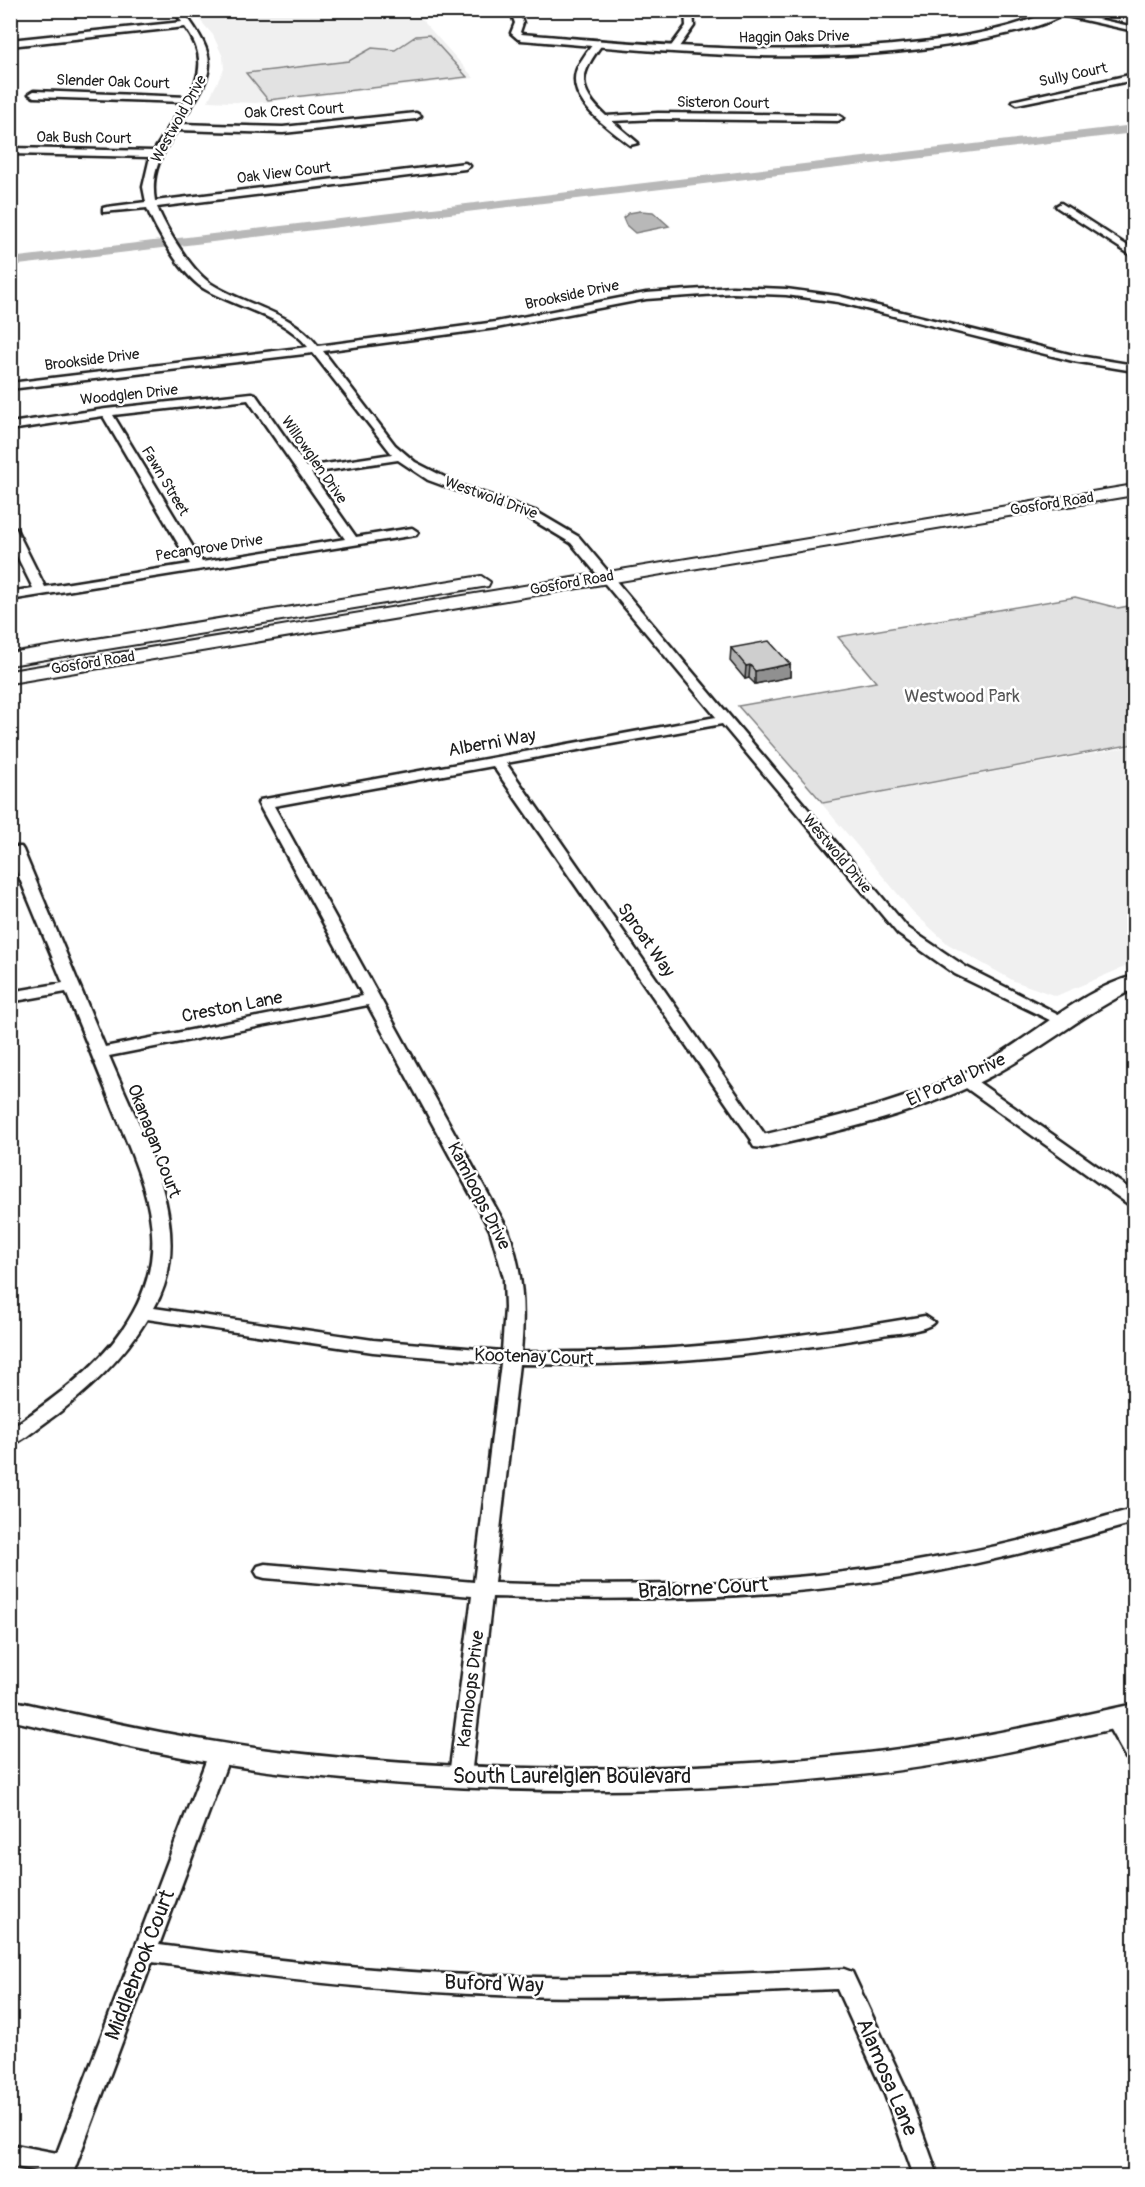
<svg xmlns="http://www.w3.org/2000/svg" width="1145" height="2187" viewBox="0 0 1145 2187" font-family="Pangolin,sans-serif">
<rect width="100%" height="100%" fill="#fff"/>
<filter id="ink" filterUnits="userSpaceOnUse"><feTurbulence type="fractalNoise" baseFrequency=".0167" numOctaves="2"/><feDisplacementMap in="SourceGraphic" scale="12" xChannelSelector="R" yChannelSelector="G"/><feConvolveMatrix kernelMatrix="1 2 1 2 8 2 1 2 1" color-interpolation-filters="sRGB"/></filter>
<g filter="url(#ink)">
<path fill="#f0f0f0" d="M192,11H414L474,78L255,103L208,101L224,69L223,57L213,35Z
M1134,746V963L1056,996L1014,981L948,944L913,912L822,804Z"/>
<path fill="#e2e2e2" stroke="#7f7f7f" stroke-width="1.5" d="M429,35L467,77L268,100L246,73L349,61L372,48L395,50L416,36Z
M1075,597L1118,608L1134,605V744L823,803L738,706L876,682L838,637Z"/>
<path fill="#b8b8b8" stroke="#7a7a7a" stroke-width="1.5" d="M640,211L653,212L669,226L635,233L626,225L623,218L629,213Z"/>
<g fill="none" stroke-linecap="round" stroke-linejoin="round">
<path fill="#b8b8b8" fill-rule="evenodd" d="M1134,125V133L10,266V258Z"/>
<g stroke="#1c1c1c" stroke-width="5">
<path id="minor" d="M173,10H182C223,64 213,72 180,124L283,127L416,113L421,116L416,119L283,133L177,130C162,153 150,172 155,201L465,163L470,166L465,169L157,207C166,229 190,269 210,283C245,306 292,311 318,346L496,322L646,293L732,287L786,289L838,296L1073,355L1134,365V371L1073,361L838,302L786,295L732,293L646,299L496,328L323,351L395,445L415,462L460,485L535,511L579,537L908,928L966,967L1072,1021L1070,1024H1058L955,974L898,934L722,724L506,763L770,1142L768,1146H756L493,766L274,806L508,1230C523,1271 525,1309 521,1352C657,1355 791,1339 925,1316L934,1322C928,1331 894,1333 883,1335C762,1356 641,1367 519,1364L494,1583C637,1587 782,1586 923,1560C959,1554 995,1547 1030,1538C1065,1530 1099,1517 1134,1509V1523C1064,1543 994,1561 923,1574C781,1600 636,1601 492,1597L471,1776L468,1782L460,1784L452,1782L449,1776L472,1596L265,1578L258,1576L255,1571L258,1566L265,1564L474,1582L501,1363L373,1352L147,1319C121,1362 83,1396 42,1425C32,1432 22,1442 10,1445V1429C50,1401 95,1370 123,1329C177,1250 146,1189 114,1110C98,1070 82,1031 66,992L10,1002V992L63,983L10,855V847H21L23,850L105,1047L363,996L258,803L260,800L716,717L571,543L526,516L428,480L398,460L311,473L356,537L412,528L418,532L416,535L10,600V592L33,588L10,542V525L16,529L45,587L190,564L103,416L10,430V423L106,409L251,393L255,394L306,467L392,454L313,353L10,389V383L308,347C283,315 236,308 203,288C182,275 156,231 147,208L103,212V208L107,207L146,202L143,187L150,157L10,154V148L154,151L185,102L34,97L29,94L34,91L188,97C204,72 203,51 185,27L10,46V40L182,22ZM248,400L345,539L202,562L113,415ZM368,1005L490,1230L504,1278L505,1308L502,1351L373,1340L154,1308C200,1230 139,1129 109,1056Z
M510,10H518L523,23L520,32L525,37L524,39H518L511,33L515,23Z
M685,10H693L694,26L676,51H670L669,49L686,26Z
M1057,10L1134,27V31L1057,14Z
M599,40L603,43C580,74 575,88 606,116L658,113L838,115L843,118L838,121L658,119L612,121L638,143L630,145C606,126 558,96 581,61C586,54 591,44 599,40Z
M1134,74V80L1017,104L1012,101Z
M1061,203L1134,250V257L1058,208L1056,206Z
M965,1075L971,1077L1134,1192V1205L1128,1204L959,1083L957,1080Z
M1115,1711L1122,1713L1134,1734V1760L1126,1758L1104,1719L1108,1713Z
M220,1745L228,1747L231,1753L159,1945C272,1960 385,1973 498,1976C614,1980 729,1974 844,1969L852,1972L909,2095L938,2176H914L885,2095L837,1989C723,1993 610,2000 496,1995C381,1991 266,1978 152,1962L72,2176H48L49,2173L10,2166V2144L57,2153L209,1753L212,1747Z"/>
</g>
<g stroke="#1c1c1c" stroke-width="5">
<path id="tertiary" d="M1054,10H1069C1051,25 1019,31 997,36C841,71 679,53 521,40L516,37L521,34C654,45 788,58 922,42C967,37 1012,29 1054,10Z
M1134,976V989C1086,1012 1045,1047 997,1073C925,1112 842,1131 762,1148L754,1147L751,1142L754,1137C832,1118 909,1102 980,1065C1030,1040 1079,990 1134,976Z
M10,1700C101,1720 192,1741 285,1752C476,1774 668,1774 859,1754C952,1744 1043,1724 1134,1704V1724C1044,1745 952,1765 860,1775C669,1796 476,1795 285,1773C192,1762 101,1741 10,1720Z"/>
</g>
<g stroke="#1c1c1c" stroke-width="4">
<path id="secondary" d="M1134,485V495L10,683V671Z
M481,576L490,582L488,586L10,665V653Z"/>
</g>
<use href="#minor" fill="#fff" fill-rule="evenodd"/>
<use href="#tertiary" fill="#fff" fill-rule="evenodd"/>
<use href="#secondary" fill="#fff" fill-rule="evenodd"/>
</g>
<path fill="#b1b1b1" stroke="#1c1c1c" stroke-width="1.5" d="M731,648L790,664V677L755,684L749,678L745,679L730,661Z"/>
<path fill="#909090" stroke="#1c1c1c" stroke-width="1.5" d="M790,664V677L755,684V671Z
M750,665L749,678L745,679L746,666Z"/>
<path fill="#cecece" stroke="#1c1c1c" stroke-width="1.5" d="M769,641L790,664L755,671L750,665L746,666L731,648Z"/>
</g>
<g text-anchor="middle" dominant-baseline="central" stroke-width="5" stroke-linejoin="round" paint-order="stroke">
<g font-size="15" fill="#1c1c1c" stroke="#fff">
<text transform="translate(794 37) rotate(-1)">Haggin Oaks Drive</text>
<text transform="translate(1073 75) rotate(-12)">Sully Court</text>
<text transform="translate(113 82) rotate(2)">Slender Oak Court</text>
<text transform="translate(723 103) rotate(1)">Sisteron Court</text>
<text transform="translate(294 111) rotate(-3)">Oak Crest Court</text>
<text transform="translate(179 119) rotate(-61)">Westwold Drive</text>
<text transform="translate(84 138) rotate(1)">Oak Bush Court</text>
<text transform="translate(284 173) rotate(-7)">Oak View Court</text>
<text transform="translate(572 295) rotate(-12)">Brookside Drive</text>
<text transform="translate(92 360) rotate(-7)">Brookside Drive</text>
<text transform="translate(129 395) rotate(-6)">Woodglen Drive</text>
<text transform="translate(314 460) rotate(55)">Willowglen Drive</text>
<text transform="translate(165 481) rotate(59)">Fawn Street</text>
<text transform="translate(491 498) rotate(20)">Westwold Drive</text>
<text transform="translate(1052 504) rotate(-9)">Gosford Road</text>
<text transform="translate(209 548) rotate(-9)">Pecangrove Drive</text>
<text transform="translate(572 583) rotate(-10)">Gosford Road</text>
<text transform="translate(93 663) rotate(-9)">Gosford Road</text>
<text transform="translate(837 854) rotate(50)">Westwold Drive</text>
</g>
<g font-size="18" fill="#575757" stroke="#fff">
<text x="962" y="696">Westwood Park</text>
</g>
<g font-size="18" fill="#1c1c1c" stroke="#fff">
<text transform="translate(492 743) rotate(-10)">Alberni Way</text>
<text transform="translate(646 940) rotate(55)">Sproat Way</text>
<text transform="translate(232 1007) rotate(-11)">Creston Lane</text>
<text transform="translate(956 1080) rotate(-24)">El Portal Drive</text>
<text transform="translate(154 1141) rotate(69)">Okanagan Court</text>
<text transform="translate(479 1196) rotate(63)">Kamloops Drive</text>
<text transform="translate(534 1357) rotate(2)">Kootenay Court</text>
<text transform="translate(471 1689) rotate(-83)">Kamloops Drive</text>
</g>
<g font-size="21" fill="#1c1c1c" stroke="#fff">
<text transform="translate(703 1588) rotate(-3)">Bralorne Court</text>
<text x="572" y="1776">South Laurelglen Boulevard</text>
<text transform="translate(140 1965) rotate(-69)">Middlebrook Court</text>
<text transform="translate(494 1984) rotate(2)">Buford Way</text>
<text transform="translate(887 2077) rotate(67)">Alamosa Lane</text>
</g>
</g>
<rect width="1145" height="2187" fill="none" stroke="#fff" stroke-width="36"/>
<rect x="18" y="18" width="1109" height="2151" fill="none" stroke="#1c1c1c" stroke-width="2" filter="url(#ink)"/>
</svg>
